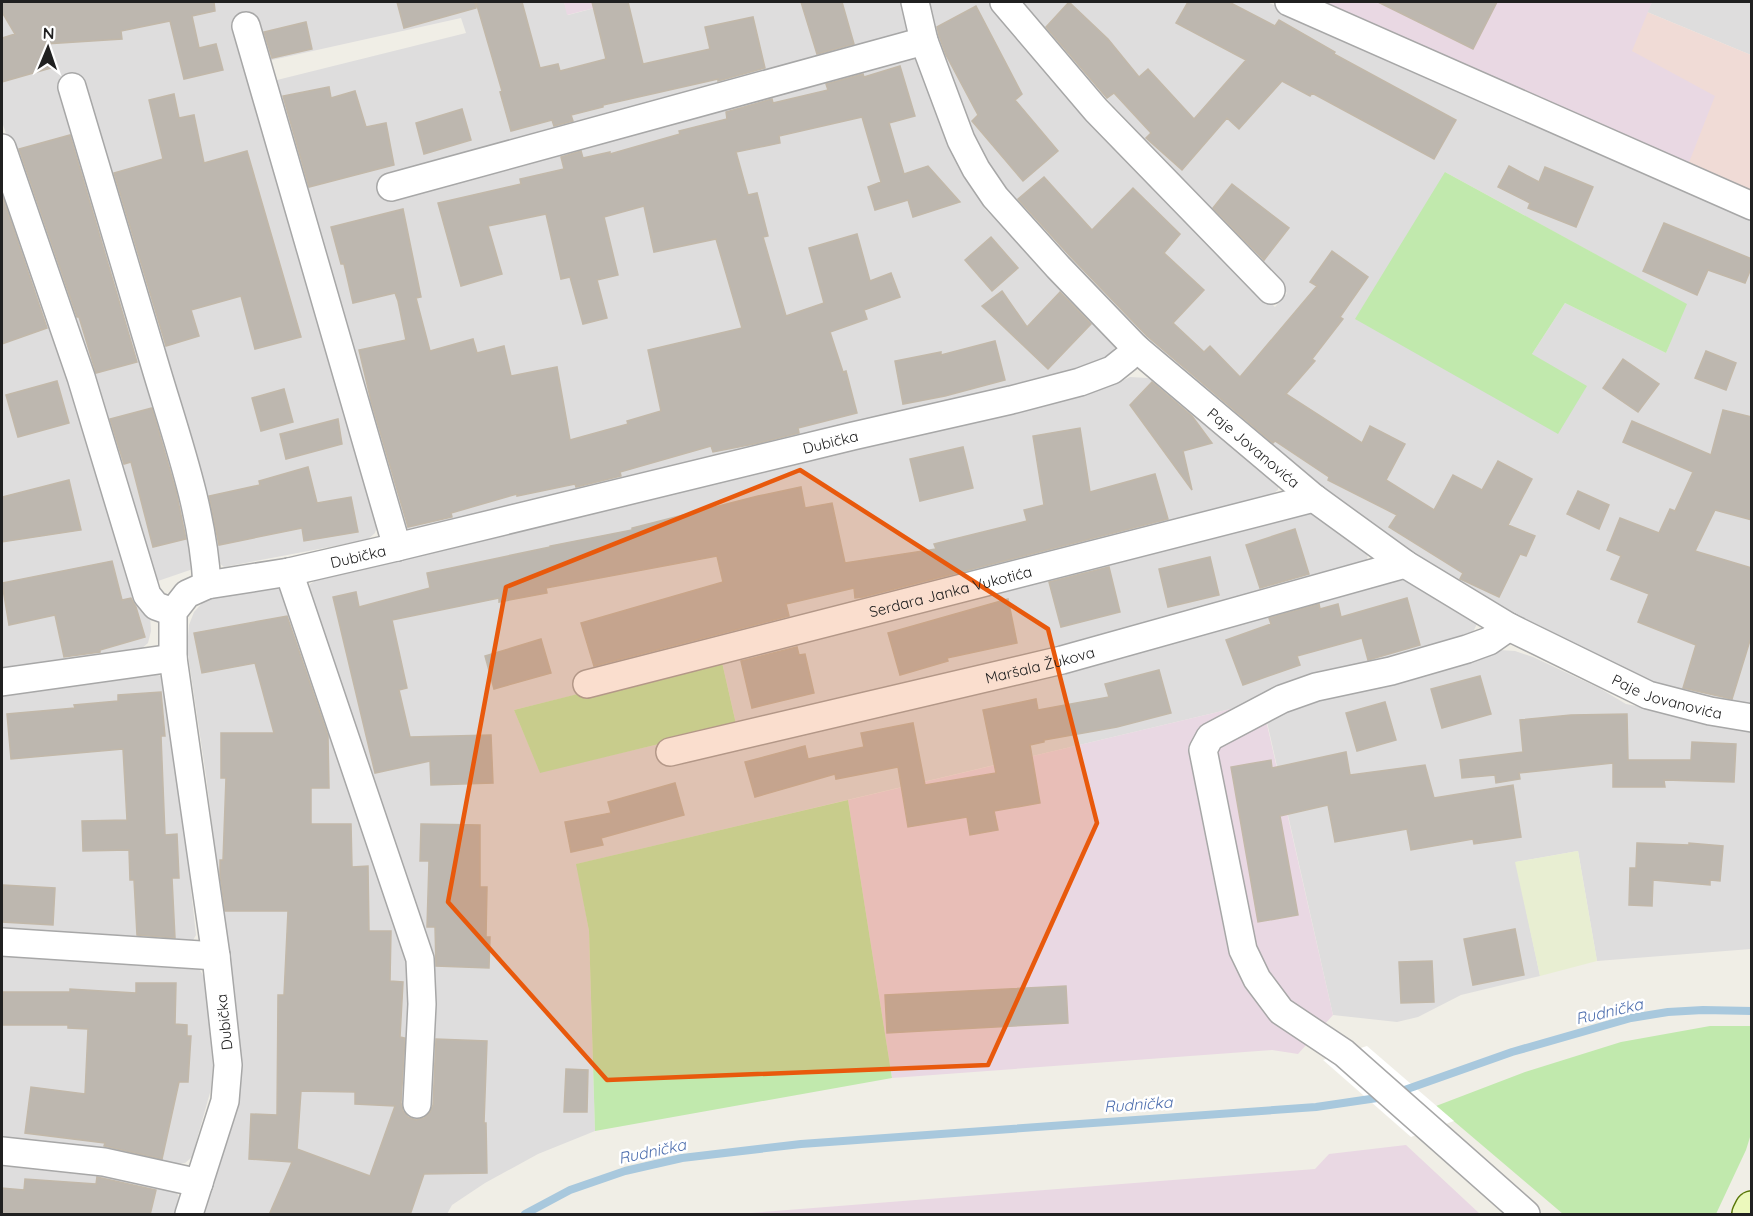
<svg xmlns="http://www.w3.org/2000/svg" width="1753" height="1216" viewBox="0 0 1753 1216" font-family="Quicksand,sans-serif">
<rect width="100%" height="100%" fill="#f0eee6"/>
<path fill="#dedddd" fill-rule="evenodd" d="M2,2H564L568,15L618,2H903L910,30L382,178L385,200L908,54L923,61L953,145L985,209L1113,337L1115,347L1110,360L1100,367L402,533L273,81L466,33L461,18L263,62L249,14L234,19L377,511V526L375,533L367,540L224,567L198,544L193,569L155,582L92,381L2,122Z
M926,2H988L1024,38L1139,172L1275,307L1287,293L1017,2H1267L1703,198L1751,218V708L1657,689L1516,616L1412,555L1320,492L1097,299L1004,187L973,141ZM1445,172L1686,304L1666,353L1565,303L1532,354Z
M1652,2H1751V55L1647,12Z
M2,177L150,616L151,631L148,643L140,650L2,671Z
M1130,377L1148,378L1160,385L1279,480L1278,490L1260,503L574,679L579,694L514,710L540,772L659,744L664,765L1032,680L1404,576L1479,620L1473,632L1453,641L1239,707L577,864L589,931L595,1131L538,1154L485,1183L452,1205L447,1214H202L238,1091L240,1053L206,776L187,648L189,625L194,612L205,600L224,589L280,580L413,977L408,1113L425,1116L435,978L427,944L308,591L310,584L322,576L1029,407L1109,387Z
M1311,512L1368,553L1367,561L1042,653L736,724L721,658Z
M1500,650L1515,651L1533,657L1599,688L1626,704L1751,728V949L1597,961L1578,851L1516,862L1540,976L1461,995L1418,1017L1397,1022L1333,1015L1267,722L1301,705Z
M156,674L163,677L169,686L196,935L192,942L2,932V694Z
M2,955L199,968L205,979L213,1066L211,1089L192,1157L185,1163L170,1165L2,1140Z
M2,1159L174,1188L179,1197L174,1214H2Z"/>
<path fill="#f0dbd6" d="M1647,12L1751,55V193L1688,165L1631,51Z"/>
<path fill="#e9d8e3" d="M564,2H618L567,15Z
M1321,2H1652L1632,51L1715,96L1688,165Z
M1261,698L1333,1015L1298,1054L1272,1050L892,1078L848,800L1239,707Z
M1406,1145L1480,1214H737L1315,1169L1329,1154Z"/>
<path fill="#e8eed2" d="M1578,851L1597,961L1540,976L1515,862Z"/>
<path fill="#c1e9ad" d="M1445,172L1687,304L1666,353L1565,303L1532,354L1587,386L1558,434L1355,319Z
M721,658L736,724L659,744L540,773L514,710Z
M848,800L892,1078L595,1131L589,931L576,864Z
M1710,1026H1751V1134L1746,1150L1716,1214H1563L1436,1106L1525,1072L1621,1042Z"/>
<path fill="#fff" d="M1367,1046L1454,1121L1411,1137L1323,1060Z"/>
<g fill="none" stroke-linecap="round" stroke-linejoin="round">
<path stroke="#a8c8dd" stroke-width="8" d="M1396,1093L1512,1052L1631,1018L1668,1012L1703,1010L1752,1011
M525,1214L570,1190L625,1171L682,1158L801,1144L1316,1107L1384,1097"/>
</g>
<path fill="#bdb7af" stroke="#c2b8a9" stroke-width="1.5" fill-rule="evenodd" d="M2,2H214L215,11L192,16L199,48L216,44L223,70L184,79L170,21L121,31L122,39L45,44L51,68L2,82V38L15,34L2,12Z
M397,2H475L476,8L404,28Z
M476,2H522L540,68L558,64L560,71L606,59L592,2H628L643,64L710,49L705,27L753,17L765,68L718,81V79L603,105V107L571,115L573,121L554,126L552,120L511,131L500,92L502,91Z
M801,2H842L854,44L817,54Z
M1069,2L1108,39L1139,77L1148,69L1194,119L1246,60L1176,23L1188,2H1229L1275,26L1279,20L1335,52L1334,54L1456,120L1434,159L1312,93L1310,96L1282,81L1239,129L1227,118L1182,170L1146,138L1151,133L1114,93L1107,98L1046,27Z
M1378,2H1497L1473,49Z
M976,6L1022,94L1015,100L1058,151L1023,181L972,121L978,115L946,55L939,36L937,27Z
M306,22L312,49L272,58L264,32Z
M900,66L915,116L889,123L904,174L928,166L960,202L913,217L908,200L875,210L868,187L881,182L862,117L779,136L780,143L736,152L748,195L757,193L768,236L763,237L786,316L824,303L809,248L857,234L870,281L891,273L900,297L864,310L867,319L830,332L843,372L846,371L857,413L798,428L799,433L759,443L713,452L711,446L620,472L621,476L576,487L575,484L517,496V494L451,513L452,517L408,527L371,401L359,350L406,340L398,301L395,293L353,303L344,264H341L331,227L403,209L421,297L416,298L430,351L473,339L477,353L504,346L511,376L557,367L570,440L628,424L627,421L661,411L648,350L742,328L716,239L654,252L644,206L604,217L618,275L597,280L607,318L583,324L570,277L561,279L546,214L488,226L502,274L461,286L438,203L521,184L520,179L564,169L561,157L581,151L583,158L610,152V154L680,134L679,131L727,119L726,112L772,99L773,103L828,90L826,84L863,74L864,77Z
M329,87L331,98L355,91L366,127L386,123L394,165L309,187L283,96Z
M174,94L179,118L194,115L204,163L247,151L301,337L255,349L241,296L191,310L199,336L166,346L114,173L163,159L149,100Z
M462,109L471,140L424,154L416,123Z
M70,135L137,362L96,373L79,317H77L19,149Z
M1509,166L1539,182L1545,167L1593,187L1576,227L1528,208L1530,203L1498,187Z
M1044,177L1092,230L1133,188L1180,234L1164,253L1204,290L1173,323L1204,352L1210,346L1240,377L1317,286L1310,282L1332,251L1368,277L1340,317L1343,319L1312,359L1315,361L1286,394L1362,443L1370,426L1405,444L1386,480L1434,510L1453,475L1482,490L1498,461L1532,479L1508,525L1535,536L1526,556L1520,554L1499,597L1460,579L1463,573L1389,527L1397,515L1328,480L1329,477L1275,441L1273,443L1147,336L1070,256L1018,199Z
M1232,184L1289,228L1264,260L1213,208Z
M2,195L47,328L2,344Z
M1664,223L1752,259V266L1745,283L1708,270L1697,295L1643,271Z
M991,237L1018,268L992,291L965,260Z
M1002,291L1027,327L1060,292L1091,324L1048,369L982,306Z
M995,341L1005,380L945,396L903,404L895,361L941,352V355Z
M1706,351L1736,363L1726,390L1695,378Z
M1623,359L1659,384L1638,412L1603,388Z
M57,381L69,423L18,437L6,395Z
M1152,382L1192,416L1212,443L1183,451L1192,490L1130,405Z
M284,389L293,422L261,431L252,398Z
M152,408L176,491L186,539L153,547L131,462L124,464L110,419Z
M1723,410L1752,417V520L1715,510L1695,551L1752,568V634L1732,699L1683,688L1696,645L1638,622L1649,594L1611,579L1621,556L1607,550L1620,518L1659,533L1670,509L1675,511L1693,472L1623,442L1632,421L1711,455Z
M338,419L342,444L286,459L280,434Z
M1080,428L1090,492L1155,474L1168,519L863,597L855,598L854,588L786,604L789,616L594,666L581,623L723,582L717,556L546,588L547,593L499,602V598L392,620L407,688L399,690L410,737L491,735L493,783L431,785L430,761L375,773L333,597L356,592L359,607L430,588L427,573L550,547V546L632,530V528L758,496L801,487L805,508L832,503L845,563L936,549L934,544L1027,521L1024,510L1044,505L1033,436Z
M963,447L973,488L920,501L910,459Z
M308,467L317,503L351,497L358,532L304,541L302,528L219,545L209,496L260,485L259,481Z
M69,480L81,530L2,542V497Z
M1578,491L1609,505L1599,529L1567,514Z
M1295,529L1309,574L1260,588L1246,545Z
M1210,557L1219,595L1168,607L1159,569Z
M112,561L122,600L131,598L136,607L145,637L100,650V652L64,657L55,615L9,625L2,583Z
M1109,567L1120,612L1061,627L1049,582Z
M1407,598L1420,645L1368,660L1362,638L1297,656L1300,665L1243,685L1226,640L1271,624L1269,618L1319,604L1320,609L1338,604L1341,617Z
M1008,599L1017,643L947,658L948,661L900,675L888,633Z
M287,616L328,736L329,788H311V824H351L352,867L368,866L369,931H391L390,981L403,982L400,1037L405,1038L401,1103L403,1111L408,1117L416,1120L424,1118L430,1112L433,1105L436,1039L487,1041L484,1123H486L487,1173L424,1174L410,1215H269L292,1162L249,1159L251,1114L277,1115L278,995H284L288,911H225L220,875V860H223L226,778H221V733H274L255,663L202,673L194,633ZM301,1091L355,1092V1104L395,1106L370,1176L297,1149Z
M541,639L551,673L494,689L485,656Z
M797,647L799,655L805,654L814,693L752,708L741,661Z
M1159,670L1171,713L1117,727L1044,740V742L1030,745L1040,803L994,811L998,830L970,835L967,817L908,827L898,767L836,779L835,774L755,797L745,762L805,746L808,759L864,747L861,733L913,723L925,785L996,773L983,710L1036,699L1038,710L1109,697L1105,684Z
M1480,676L1491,714L1442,728L1431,689Z
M161,692L165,736H161L165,835L177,834L179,878H172L175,938L137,935L134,880H130L129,850L83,851L82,821L127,820L123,749L11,759L7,714L75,708L74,705L118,701V695Z
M1385,702L1396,740L1357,751L1346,713Z
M1627,714L1628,760H1691L1692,742L1736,744L1734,782L1664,780L1665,787H1613V763L1519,773L1520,779L1496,783L1495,775L1462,778L1460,760L1523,752L1520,720L1571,715Z
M1346,752L1350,775L1425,765L1434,798L1513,785L1521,837L1474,844L1473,839L1411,850L1407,829L1335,842L1328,805L1280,816L1298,915L1258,922L1231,767L1271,760L1272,768Z
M675,783L684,815L601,838L603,845L571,852L565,822L611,813L608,802Z
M421,824L480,825V887H487L486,937H490L489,968L436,966L435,927H427L429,861H420Z
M1637,843L1689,845V843L1723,846L1720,881L1710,880V885L1653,880L1652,906L1629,905L1630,868H1636Z
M3,885L55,888L53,925L2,922Z
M1515,929L1524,975L1473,985L1464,939Z
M1432,961L1434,1002L1401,1003L1399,962Z
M136,983H176L175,1024L187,1025V1036H191L188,1082H179L162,1159L104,1146L105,1143L25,1133L31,1087L85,1094L88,1029L68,1028V1025H2L3,992H70V989L136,993Z
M1066,986L1068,1023L887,1033L885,995Z
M566,1069L588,1070L587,1112H564Z
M97,1177L156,1190L150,1215H2V1188L24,1190L25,1179L96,1184Z"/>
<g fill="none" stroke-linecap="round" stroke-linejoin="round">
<g stroke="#a7a7a7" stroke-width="30">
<g id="street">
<path id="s1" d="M915,2L924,41L961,140L976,169L995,197L1058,267L1136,348L1314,498L1405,564L1509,627L1648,695L1710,711L1752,718"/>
<path d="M1004,2L1096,110L1271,290"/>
<path d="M1289,2L1752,206"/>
<path d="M246,26L397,547"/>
<path d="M72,87C100,182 128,277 157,372C178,442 203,512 207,585"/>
<path d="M2,148L81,377L147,595L156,606L173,612"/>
<path d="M391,187L924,41"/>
<path d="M289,572L420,959L422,1004L417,1104"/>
<path d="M1509,627L1489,641L1467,649L1391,671L1316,687L1282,699L1210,737L1203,750L1243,950L1257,979L1281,1011L1344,1053L1526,1214"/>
<path d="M2,682L173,658"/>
<path id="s2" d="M587,684L1314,498"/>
<path id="s3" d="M670,752L1062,660L1405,564"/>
<path d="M2,942L216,956"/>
<path d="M2,1151L104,1162L199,1183"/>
<path id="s4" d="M189,1214L225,1101L228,1065L216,956L173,658V612L187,594L207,585L289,572L397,547L853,436L1011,400L1080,382L1112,370L1127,358L1136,348"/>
</g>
</g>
<g stroke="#587607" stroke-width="36">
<path id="secondary" d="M1749,1214L1752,1208"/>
</g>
<use href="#street" stroke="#fff" stroke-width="27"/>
<use href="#secondary" stroke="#ecf9bc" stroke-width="33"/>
</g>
<path fill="#e8590c" fill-opacity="0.2" stroke="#e8590c" stroke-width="4.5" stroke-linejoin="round" d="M800,470L1048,629L1097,823L988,1065L607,1080L448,902L506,587Z"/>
<g text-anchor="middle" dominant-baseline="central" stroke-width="5" stroke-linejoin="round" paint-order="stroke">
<g font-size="15" fill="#202020" stroke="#fff">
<text stroke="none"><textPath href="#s4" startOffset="1296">Dubička</textPath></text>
<text stroke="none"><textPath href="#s1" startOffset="573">Paje Jovanovića</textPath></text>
<text stroke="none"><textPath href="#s4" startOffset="810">Dubička</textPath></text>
<text stroke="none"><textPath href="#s2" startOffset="375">Serdara Janka Vukotića</textPath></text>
<text stroke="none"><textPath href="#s3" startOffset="380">Maršala Žukova</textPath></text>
<text stroke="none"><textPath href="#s1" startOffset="1059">Paje Jovanovića</textPath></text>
<text transform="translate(224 1022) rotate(-96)">Dubička</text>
</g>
<g font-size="16" font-style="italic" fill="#4d6eae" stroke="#fff">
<text transform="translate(1609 1011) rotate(-13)">Rudnička</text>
<text transform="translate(1138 1104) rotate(-4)">Rudnička</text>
<text transform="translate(652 1151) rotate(-12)">Rudnička</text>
</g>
</g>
<rect width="1753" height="1216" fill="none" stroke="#202020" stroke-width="6"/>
<g transform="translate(48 48) rotate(2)" stroke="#ffffff" stroke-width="4.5" paint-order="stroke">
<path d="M0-4.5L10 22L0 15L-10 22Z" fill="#202020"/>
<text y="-9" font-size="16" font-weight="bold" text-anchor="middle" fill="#202020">N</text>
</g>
</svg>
